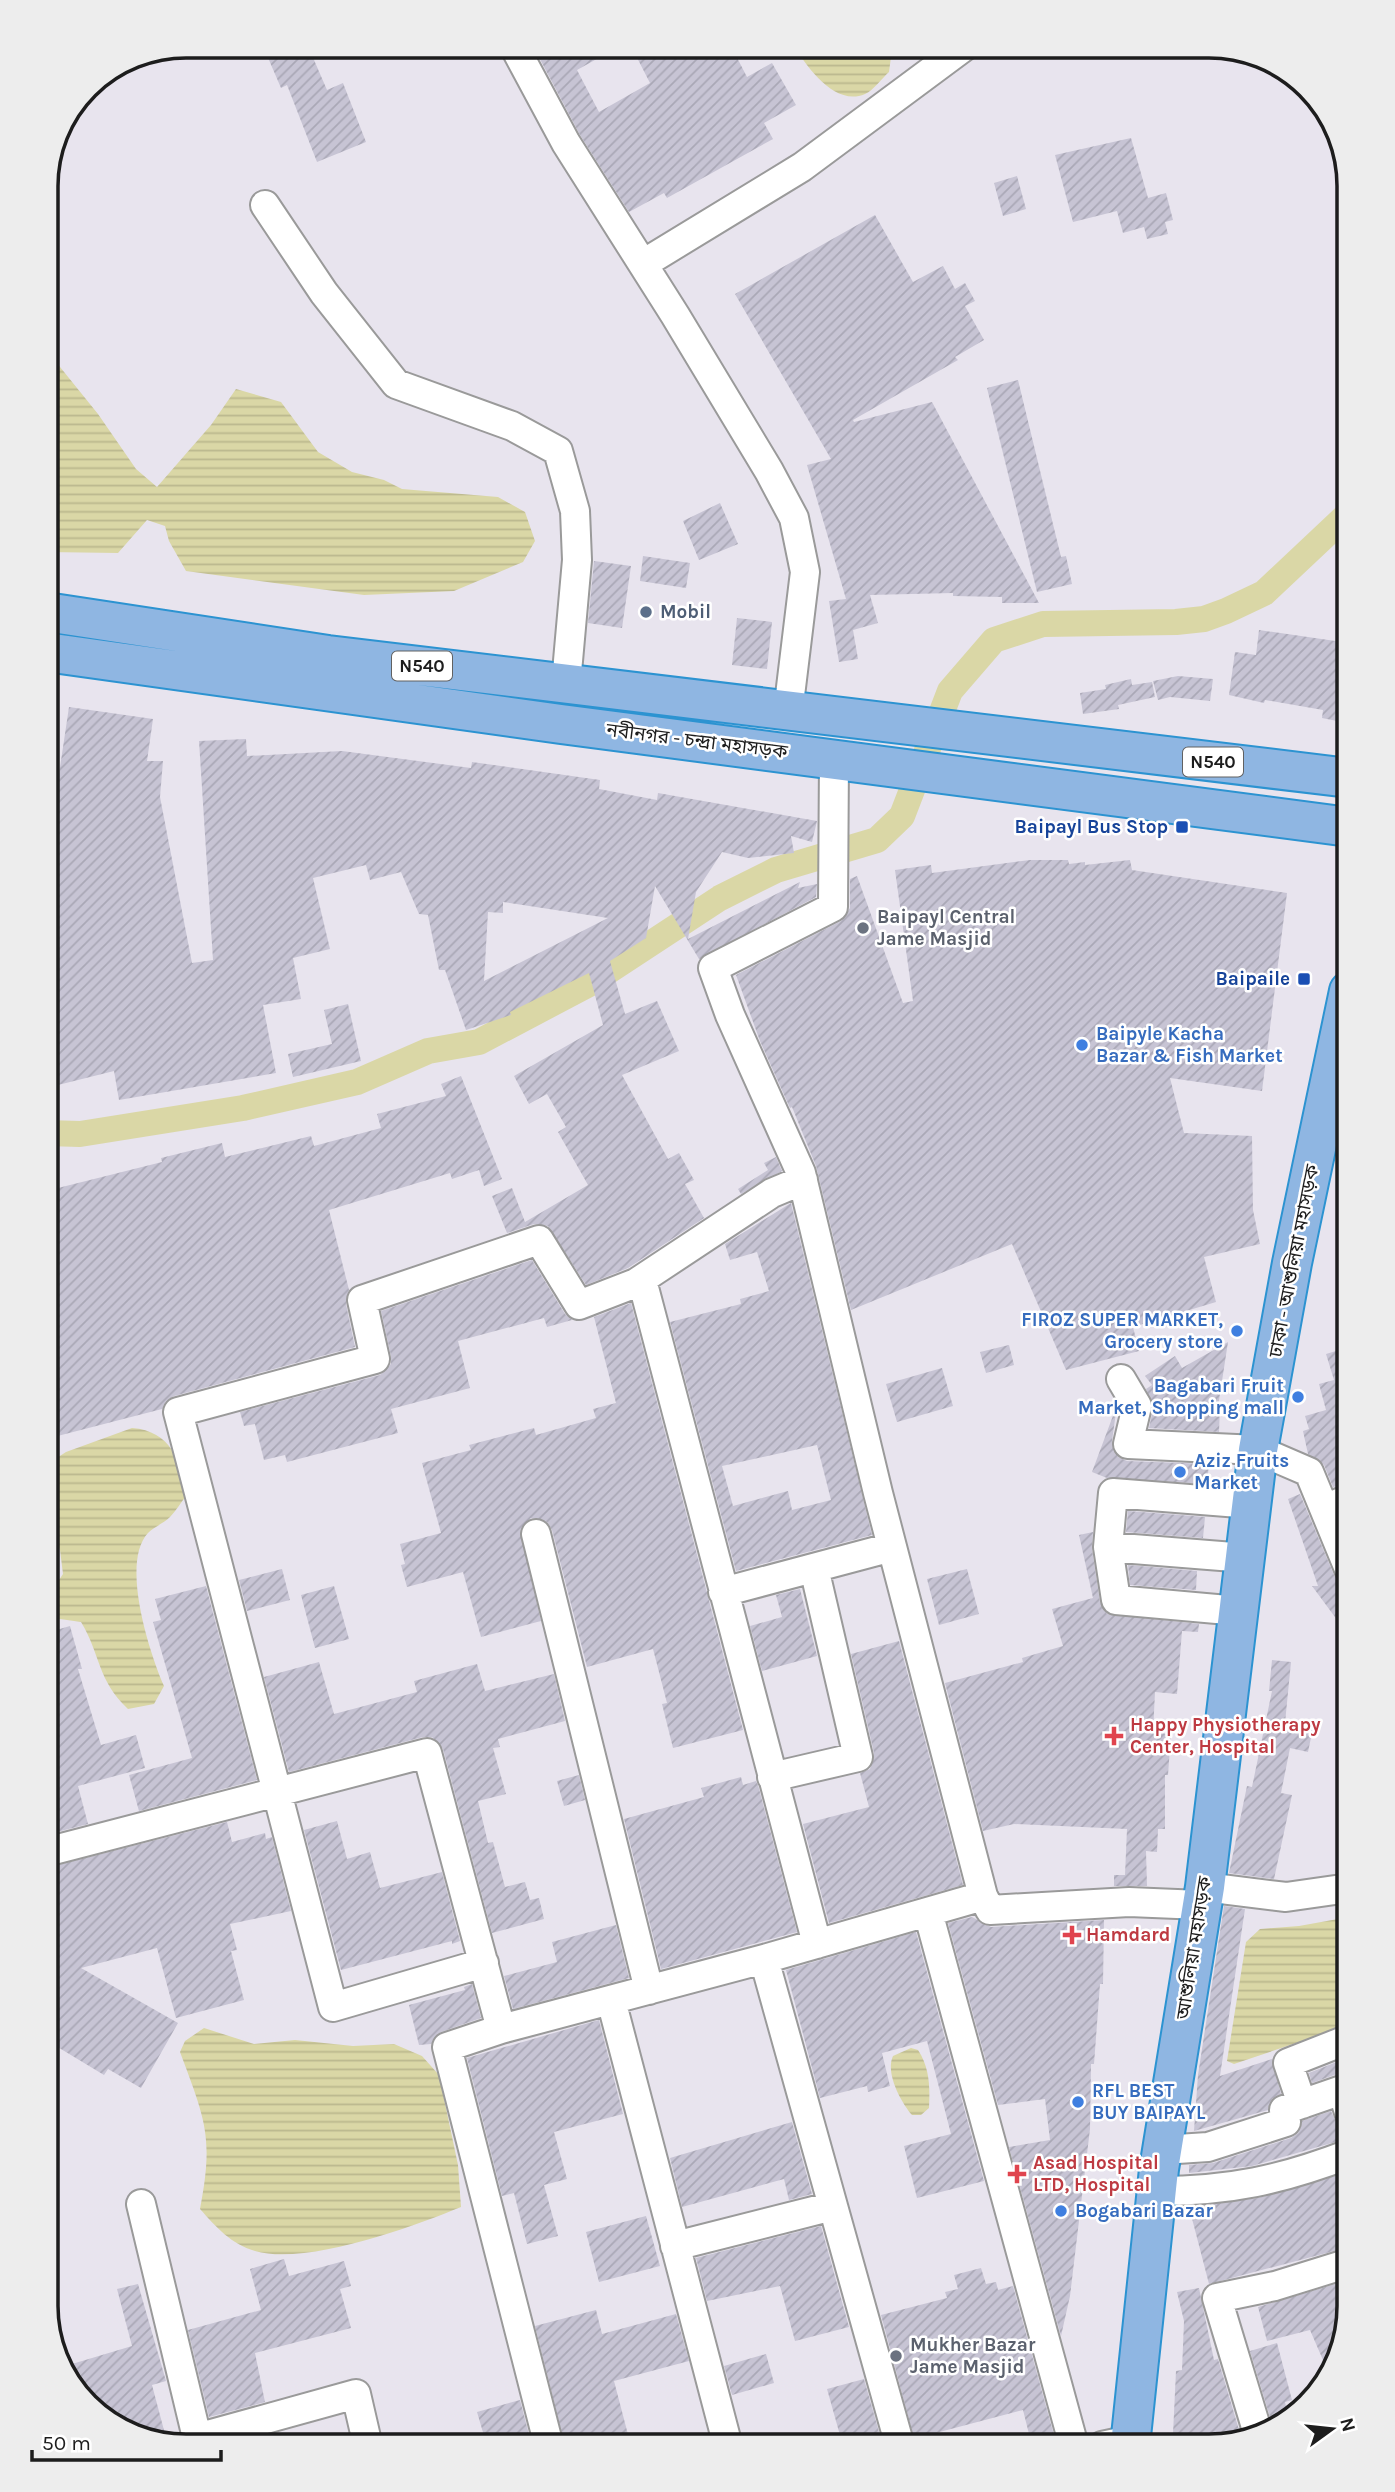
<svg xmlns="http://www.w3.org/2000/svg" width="1395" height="2492" viewBox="0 0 1395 2492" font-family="Karla,'Noto Sans Bengali',sans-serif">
<defs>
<pattern id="water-rules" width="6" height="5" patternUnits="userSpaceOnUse" patternTransform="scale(1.75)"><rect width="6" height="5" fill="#dad7a6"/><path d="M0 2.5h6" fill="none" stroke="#bbb88e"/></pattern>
<pattern id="building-hatch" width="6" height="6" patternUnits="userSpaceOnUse" patternTransform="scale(1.75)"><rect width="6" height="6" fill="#c7c4d4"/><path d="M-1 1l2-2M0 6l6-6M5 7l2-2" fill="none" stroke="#aaa8b6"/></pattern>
</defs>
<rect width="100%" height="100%" fill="#e8e4ee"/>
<path fill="url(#water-rules)" d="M794,46H882L891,57L889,72C882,78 874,90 865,94C835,107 807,67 794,46Z
M56,362L98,414L136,469L157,487L211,425L236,389L281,402L318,452L352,472L384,480L402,489L498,497L525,512L535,541L523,562L454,591L364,595L186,571L169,541L165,526L147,520L118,553L46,552V363Z
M132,1428C171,1431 181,1461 187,1495C181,1502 176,1511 170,1517C164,1523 154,1527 148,1533C120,1563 150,1654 164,1686L154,1704L128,1709C97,1680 101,1655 81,1622L60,1619L46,1624V1590L57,1583L63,1574L60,1550L46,1514V1465L66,1452Z
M1349,1917V2021L1320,2035L1234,2064L1227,2061L1246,1942L1260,1929L1299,1926Z
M204,2028L254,2044L295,2040L353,2046L394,2044L422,2056L439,2075L458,2165L461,2207C412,2227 306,2266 255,2251C231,2244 216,2227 200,2209C214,2137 205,2119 180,2052L185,2041Z
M911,2048L918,2050C930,2068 930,2088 929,2108L921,2115H912C901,2102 885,2073 893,2056Z"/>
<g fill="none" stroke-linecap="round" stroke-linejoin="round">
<path stroke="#dad7a6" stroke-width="26" d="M46,1133L80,1134L243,1108L357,1082L428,1051L479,1042L589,984L720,898L776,870L877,840L902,816L950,691L994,640L1043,624L1176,622L1204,619L1226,611L1264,593L1349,513"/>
</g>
<path fill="url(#building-hatch)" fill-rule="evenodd" d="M263,46H308L327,90L343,83L366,142L317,162L287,85L281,88Z
M533,46H620L577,70L599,112L650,83L631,46H731L747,77L772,63L796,105L764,123L773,139L667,198L664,193L629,212L580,135Z
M1131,138L1148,198L1166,193L1173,220L1165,222L1168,234L1147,239L1144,227L1123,233L1117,211L1073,222L1055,155Z
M1017,176L1026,209L1003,216L994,183Z
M875,215L913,282L943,266L955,289L965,283L975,301L965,306L984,340L955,357L958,360L853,420L854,422L932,402L1039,603H1002V597L953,596V593L870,595L878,623L853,630L858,659L839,662L829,601L846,599L807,465L831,459L735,294Z
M1018,380L1061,557L1066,556L1072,584L1037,592L987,388Z
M720,503L738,544L699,560L683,521Z
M643,556L690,563L686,588L640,581Z
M594,561L631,566L622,628L588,623Z
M737,618L772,622L767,669L732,665Z
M1259,630L1349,643V684L1342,722L1322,718L1323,710L1265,700L1264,703L1229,695L1235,652L1256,655Z
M1178,676L1213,679L1210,701L1170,697L1158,700L1153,681Z
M1131,679L1132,685L1152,682L1155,697L1118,705L1119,709L1083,714L1080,693L1106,689L1105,685Z
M69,707L153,719L147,761H163L160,797L192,963L213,960L199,741L246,739L247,756L342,751L471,768L472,762L600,780L599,789L657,800L658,793L817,821L812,842L791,836L794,853L748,858L722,852L696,892L688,939L800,882L798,888L817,884L816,897L699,959L655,886L646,938L610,961L625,1014L657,1001L679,1051L622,1075L668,1159L679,1153L694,1180L685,1184L704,1218L628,1268L586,1285L548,1226L534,1224L507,1233L492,1196L512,1188L525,1222L588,1185L558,1132L566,1127L547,1094L529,1104L514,1076L603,1025L589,973L510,1012L511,1015L466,1030L445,970H439L428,915L419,914L401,872L370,880L366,865L313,878L330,949L293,958L301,999L263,1005L276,1073L119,1100L114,1071L46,1088V861ZM503,902L608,918L484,981L488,912L503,913Z
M1030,860H1068L1069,864L1085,862V865L1130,860L1132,870L1287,893L1262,1091L1170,1078L1184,1133L1252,1136L1253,1210L1260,1244L1204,1257L1216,1302L1133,1327L1139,1351L1066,1370L1012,1244L851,1310L816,1166L792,1107L790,1108L760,1041L736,975L841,921L850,908V879L857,876L903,1003L913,1001L895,870L931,865L932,873Z
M348,1004L361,1061L293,1077L288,1054L332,1044L324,1010Z
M461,1076L502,1179L484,1186L479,1170L452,1179L450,1173L329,1210L349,1290L346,1304L355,1347L174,1396L166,1401L162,1409L46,1439V1191L162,1162L161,1158L222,1143L225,1157L311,1136L314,1146L381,1128L377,1114L446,1096L441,1084Z
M776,1157L782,1171L741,1194L738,1189L768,1170L764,1163Z
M791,1203L872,1535L736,1571L670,1322L741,1304L740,1299L769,1291L757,1252L730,1260L725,1244ZM817,1445L831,1500L792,1510L788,1491L733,1506L722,1466Z
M532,1260L565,1314L572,1320L547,1327L544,1318L458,1341L470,1388L391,1409L398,1433L287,1462L285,1455L264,1460L255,1424L244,1426L240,1412L380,1375L391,1364V1356L381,1311Z
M631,1303L743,1730L673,1748L662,1704L667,1703L653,1649L587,1667L552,1530L547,1522L531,1518L520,1530L541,1621L481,1637L463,1572L407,1587L401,1565L405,1564L400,1544L441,1533L422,1463L471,1450L469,1445L534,1428L536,1435L596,1418L593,1409L616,1403L594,1317Z
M1228,1342L1218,1407H1220L1219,1432L1149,1428L1153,1409L1146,1389L1152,1385L1145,1376L1175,1356L1182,1368Z
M1009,1345L1014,1365L986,1373L980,1352Z
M1349,1347V1483L1333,1487L1324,1465L1308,1454L1303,1431L1309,1429L1305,1416L1326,1410L1319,1384L1334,1380L1326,1354Z
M942,1368L953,1406L897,1422L886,1384Z
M1117,1405L1112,1441L1118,1457L1127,1461L1209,1464L1207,1484L1107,1478L1092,1472Z
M1300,1494L1334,1575L1344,1585L1349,1600V1636L1312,1586H1318L1288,1499Z
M1128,1511L1205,1517L1203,1538L1126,1532Z
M1093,1532L1092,1549L1100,1602L1107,1614L1199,1624L1198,1632L1182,1631L1177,1694L1155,1692L1153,1733L1171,1734L1168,1775H1165V1829H1158L1157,1852L1146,1851L1147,1886H1114V1875H1125L1127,1829L1014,1824L983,1831L945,1683L1023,1662L1022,1658L1063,1646L1052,1609L1093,1598L1079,1535Z
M1128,1565L1197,1571L1196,1590L1130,1585Z
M282,1569L290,1600L247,1611L239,1580Z
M967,1569L979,1614L939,1625L927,1579Z
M206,1586L257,1780L139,1811L129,1775L192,1758L153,1622L161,1620L155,1599Z
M334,1586L349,1639L315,1648L301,1595Z
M800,1589L817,1656L762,1671L750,1626L782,1617L776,1595Z
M70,1626L82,1669H78L101,1745L136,1735L145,1768L78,1786L88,1824L57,1832L46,1791V1633Z
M899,1641L963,1885L829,1923L803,1824L869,1807L860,1773L870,1769L874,1753L851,1654Z
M1272,1660L1291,1662L1285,1723L1313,1728L1308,1752L1290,1748L1281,1793L1292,1795L1274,1879L1229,1873L1247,1786L1252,1787L1272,1691H1269Z
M319,1662L334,1714L417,1692L414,1681L477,1664L485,1691L554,1674L565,1721L498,1739L500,1747L493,1748L506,1794L478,1801L488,1843L493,1842L505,1887L525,1882L530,1900L539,1898L544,1919L492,1933L443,1749L432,1737H423L289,1772L264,1677Z
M579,1775L585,1800L564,1806L557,1781Z
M741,1777L743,1785L756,1781L758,1785L797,1932L661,1969L624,1819L704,1797L701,1788Z
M337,1821L347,1859L370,1852L380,1888L442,1872L460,1941L452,1944V1941L341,1970L304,1830Z
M227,1822L232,1842L265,1833L266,1839L272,1837L291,1911L230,1924L237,1950L231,1951L244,2000L176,2018L157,1948L81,1968L178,2023L141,2088L108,2069L104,2075L46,2040V1868Z
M1224,1906L1245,1909L1220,2076L1272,2059L1281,2094L1272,2099L1268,2110L1194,2131L1198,2075Z
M972,1917L991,1927L1104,1920L1103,1984H1100L1094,2064H1091L1090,2129L1070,2296L1061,2336L1009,2147L1050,2140L1045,2099L998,2105L948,1923Z
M616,1925L629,1978L513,2009L504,1976L557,1962L552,1942Z
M916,1932L984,2181L917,2198L904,2146L951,2134L927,2041L882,2053L890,2086L868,2092L867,2086L820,2098L786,1970Z
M472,1984L481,2018L441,2032L431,2044L419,2045L409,2005L465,1990L464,1987Z
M599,2020L623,2114L554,2132L567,2179L544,2185L558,2236L527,2244L514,2193L502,2196L467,2058Z
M1349,2057V2076L1337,2074L1312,2083L1309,2073Z
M1331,2111L1337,2124L1349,2128V2138L1252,2166L1189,2173V2165L1213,2163L1291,2138L1298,2133L1302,2121Z
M792,2122L812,2194L789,2200L784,2179L682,2207L670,2158Z
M1349,2172V2247L1209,2284L1189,2207L1258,2198Z
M646,2216L660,2266L599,2282L586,2232Z
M821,2226L849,2327L795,2341L780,2286L707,2301L696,2258Z
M284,2259L289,2276L344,2261L351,2286L340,2289L351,2328L255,2353L265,2402L209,2417L188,2330L261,2310L250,2269Z
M981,2268L986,2284L996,2282L998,2290L1013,2286L1057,2446H1032L1023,2410L932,2434L935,2446H916L881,2315L947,2298L945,2292L958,2289L954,2275Z
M1349,2280V2307L1329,2374L1310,2330L1267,2341L1258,2307Z
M138,2284L166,2381L152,2385L165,2434L152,2438L107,2423L62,2367L132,2346L117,2289Z
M1199,2288L1214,2360L1218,2359L1242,2440L1209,2446H1200L1198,2440L1176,2446L1173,2434L1176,2371L1182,2370L1184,2321L1177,2292Z
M596,2310L602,2334L676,2314L689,2361L614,2381L631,2446H565L535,2326Z
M1277,2343L1292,2400L1285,2402L1288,2415L1273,2427L1250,2351Z
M766,2354L774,2383L732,2395L724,2366Z
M864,2379L883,2446H843L827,2389Z
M520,2400L532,2446H487L477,2412Z"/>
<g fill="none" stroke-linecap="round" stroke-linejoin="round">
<g stroke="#9a9a9a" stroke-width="32">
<path id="minor" d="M514,46L566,143L675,315L769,471L794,518L805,572L788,712
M265,205L324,293L396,384L512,426L558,451L575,511L577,560L567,672L560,684
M643,264L802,167L965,46
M642,1280L817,1944
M1121,1379L1137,1406L1128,1444L1258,1450L1309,1472L1349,1569
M1326,1508L1349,1499
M536,1534L649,1990
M1108,1547L1116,1600L1239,1611
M1246,1558L1108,1547L1113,1493L1252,1504
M723,1592L892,1547
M772,1777L858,1757L814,1568
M46,1852L427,1753L501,2029L447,2047L549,2446
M1205,1887L1286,1897L1349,1888
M983,1896L990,1910L1129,1902L1201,1905
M928,1912L1074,2446
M764,1959L900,2446
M484,1963L333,2007L178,1412L375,1359L362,1300L539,1240L579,1305L636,1283L772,1193L803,1180
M611,2000L728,2446
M501,2029L764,1959L983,1896L878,1493L801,1173L730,1015L713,968L833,907L834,759
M1302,2104L1288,2063L1349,2039
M1162,2150L1208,2147L1286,2122L1284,2110L1342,2090L1349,2112
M1157,2191C1230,2191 1281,2180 1349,2154
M141,2204L199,2446
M675,2246L833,2206
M1259,2437L1217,2298L1275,2286L1349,2263
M197,2438L356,2394L368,2446
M1102,2446L1130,2440"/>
</g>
<g stroke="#2c93d1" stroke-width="42">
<path id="highway" d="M46,612L328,655L1349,778
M46,652L561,724L1349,827
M1130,2446L1159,2169L1205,1887L1258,1450L1292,1263L1349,991"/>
</g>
<use href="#minor" stroke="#fff" stroke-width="28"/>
<use href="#highway" stroke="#8fb6e2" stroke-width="38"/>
</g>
<circle fill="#5c6f8a" stroke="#fff" stroke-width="2.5" cx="646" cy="612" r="7"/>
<g fill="#1a4fb4" stroke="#fff" stroke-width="2.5">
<rect x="1175" y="820" width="14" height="14" rx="3.5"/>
<rect x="1297" y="972" width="14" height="14" rx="3.5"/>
</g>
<g fill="#6b7280" stroke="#fff" stroke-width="2.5">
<circle cx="863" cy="928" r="7"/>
<circle cx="896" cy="2356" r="7"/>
</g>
<g fill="#3f7fe0" stroke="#fff" stroke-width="2.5">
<circle cx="1082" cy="1045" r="7"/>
<circle cx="1237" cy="1331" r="7"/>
<circle cx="1298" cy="1397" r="7"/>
<circle cx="1180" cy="1472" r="7"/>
<circle cx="1078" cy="2102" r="7"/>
<circle cx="1061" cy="2211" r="7"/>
</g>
<g fill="#e0444e" stroke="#fff" stroke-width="2.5">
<path d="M1110.5 1725.5h7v7h7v7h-7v7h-7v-7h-7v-7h7z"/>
<path d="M1068.5 1924.5h7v7h7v7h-7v7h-7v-7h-7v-7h7z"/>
<path d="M1013.5 2163.5h7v7h7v7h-7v7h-7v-7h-7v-7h7z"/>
</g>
<g text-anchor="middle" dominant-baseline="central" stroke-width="5" stroke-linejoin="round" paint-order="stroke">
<g fill="#fff" stroke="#616161" stroke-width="2">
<rect x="392" y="651.5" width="60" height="29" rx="5"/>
<rect x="1183" y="747.5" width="60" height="29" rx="5"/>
</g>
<g font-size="18" font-weight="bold" fill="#1d1d1d">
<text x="422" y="666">N540</text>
<text x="1213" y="762">N540</text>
</g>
<g font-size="19" font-weight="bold" fill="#4e5e75" stroke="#fff" text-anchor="start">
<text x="660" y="612">Mobil</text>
</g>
<g font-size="19" fill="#1d1d1d" stroke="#fff">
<text transform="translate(697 741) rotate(7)">নবীনগর - চন্দ্রা মহাসড়ক</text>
<text transform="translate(1294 1261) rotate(-79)">ঢাকা - আশুলিয়া মহাসড়ক</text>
<text transform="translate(1194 1948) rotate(-81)">আশুলিয়া মহাসড়ক</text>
</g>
<g font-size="19" font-weight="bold" fill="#164399" stroke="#fff" text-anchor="end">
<text x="1168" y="827">Baipayl Bus Stop</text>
<text x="1290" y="979">Baipaile</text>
</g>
<g font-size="19" font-weight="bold" fill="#5b616d" stroke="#fff" text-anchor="start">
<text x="877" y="917">Baipayl Central<tspan x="877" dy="22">Jame Masjid</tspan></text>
<text x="910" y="2345">Mukher Bazar<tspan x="910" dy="22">Jame Masjid</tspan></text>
</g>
<g font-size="19" font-weight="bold" fill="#366cbe" stroke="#fff" text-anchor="start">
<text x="1096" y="1034">Baipyle Kacha<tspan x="1096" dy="22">Bazar &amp; Fish Market</tspan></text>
<text x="1223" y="1320" text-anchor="end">FIROZ SUPER MARKET,<tspan x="1223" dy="22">Grocery store</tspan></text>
<text x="1284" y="1386" text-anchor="end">Bagabari Fruit<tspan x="1284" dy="22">Market, Shopping mall</tspan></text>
<text x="1194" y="1461">Aziz Fruits<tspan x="1194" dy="22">Market</tspan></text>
<text x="1092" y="2091">RFL BEST<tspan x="1092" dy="22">BUY BAIPAYL</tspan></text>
<text x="1075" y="2211">Bogabari Bazar</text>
</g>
<g font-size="19" font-weight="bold" fill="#be3a42" stroke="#fff" text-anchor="start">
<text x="1130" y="1725">Happy Physiotherapy<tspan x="1130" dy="22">Center, Hospital</tspan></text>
<text x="1086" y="1935">Hamdard</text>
<text x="1033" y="2163">Asad Hospital<tspan x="1033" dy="22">LTD, Hospital</tspan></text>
</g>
</g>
<path d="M0 0H1395V2492H0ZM186 58H1209A128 128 0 0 1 1337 186V2306A128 128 0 0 1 1209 2434H186A128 128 0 0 1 58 2306V186A128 128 0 0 1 186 58Z" fill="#ededed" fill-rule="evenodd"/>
<path fill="none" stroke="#1d1d1d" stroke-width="3.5" d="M186 58H1209A128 128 0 0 1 1337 186V2306A128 128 0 0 1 1209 2434H186A128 128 0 0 1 58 2306V186A128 128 0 0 1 186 58Z"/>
<g transform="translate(1332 2429) rotate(75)" stroke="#ffffff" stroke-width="5" paint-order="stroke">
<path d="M0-5L12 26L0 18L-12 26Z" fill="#1d1d1d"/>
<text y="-10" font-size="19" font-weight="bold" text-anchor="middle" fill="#1d1d1d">N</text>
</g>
<path d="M32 2450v10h189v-10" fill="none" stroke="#1d1d1d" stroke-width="3.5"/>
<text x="42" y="2450" font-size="21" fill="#1d1d1d" stroke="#ffffff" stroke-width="5" paint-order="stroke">50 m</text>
</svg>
